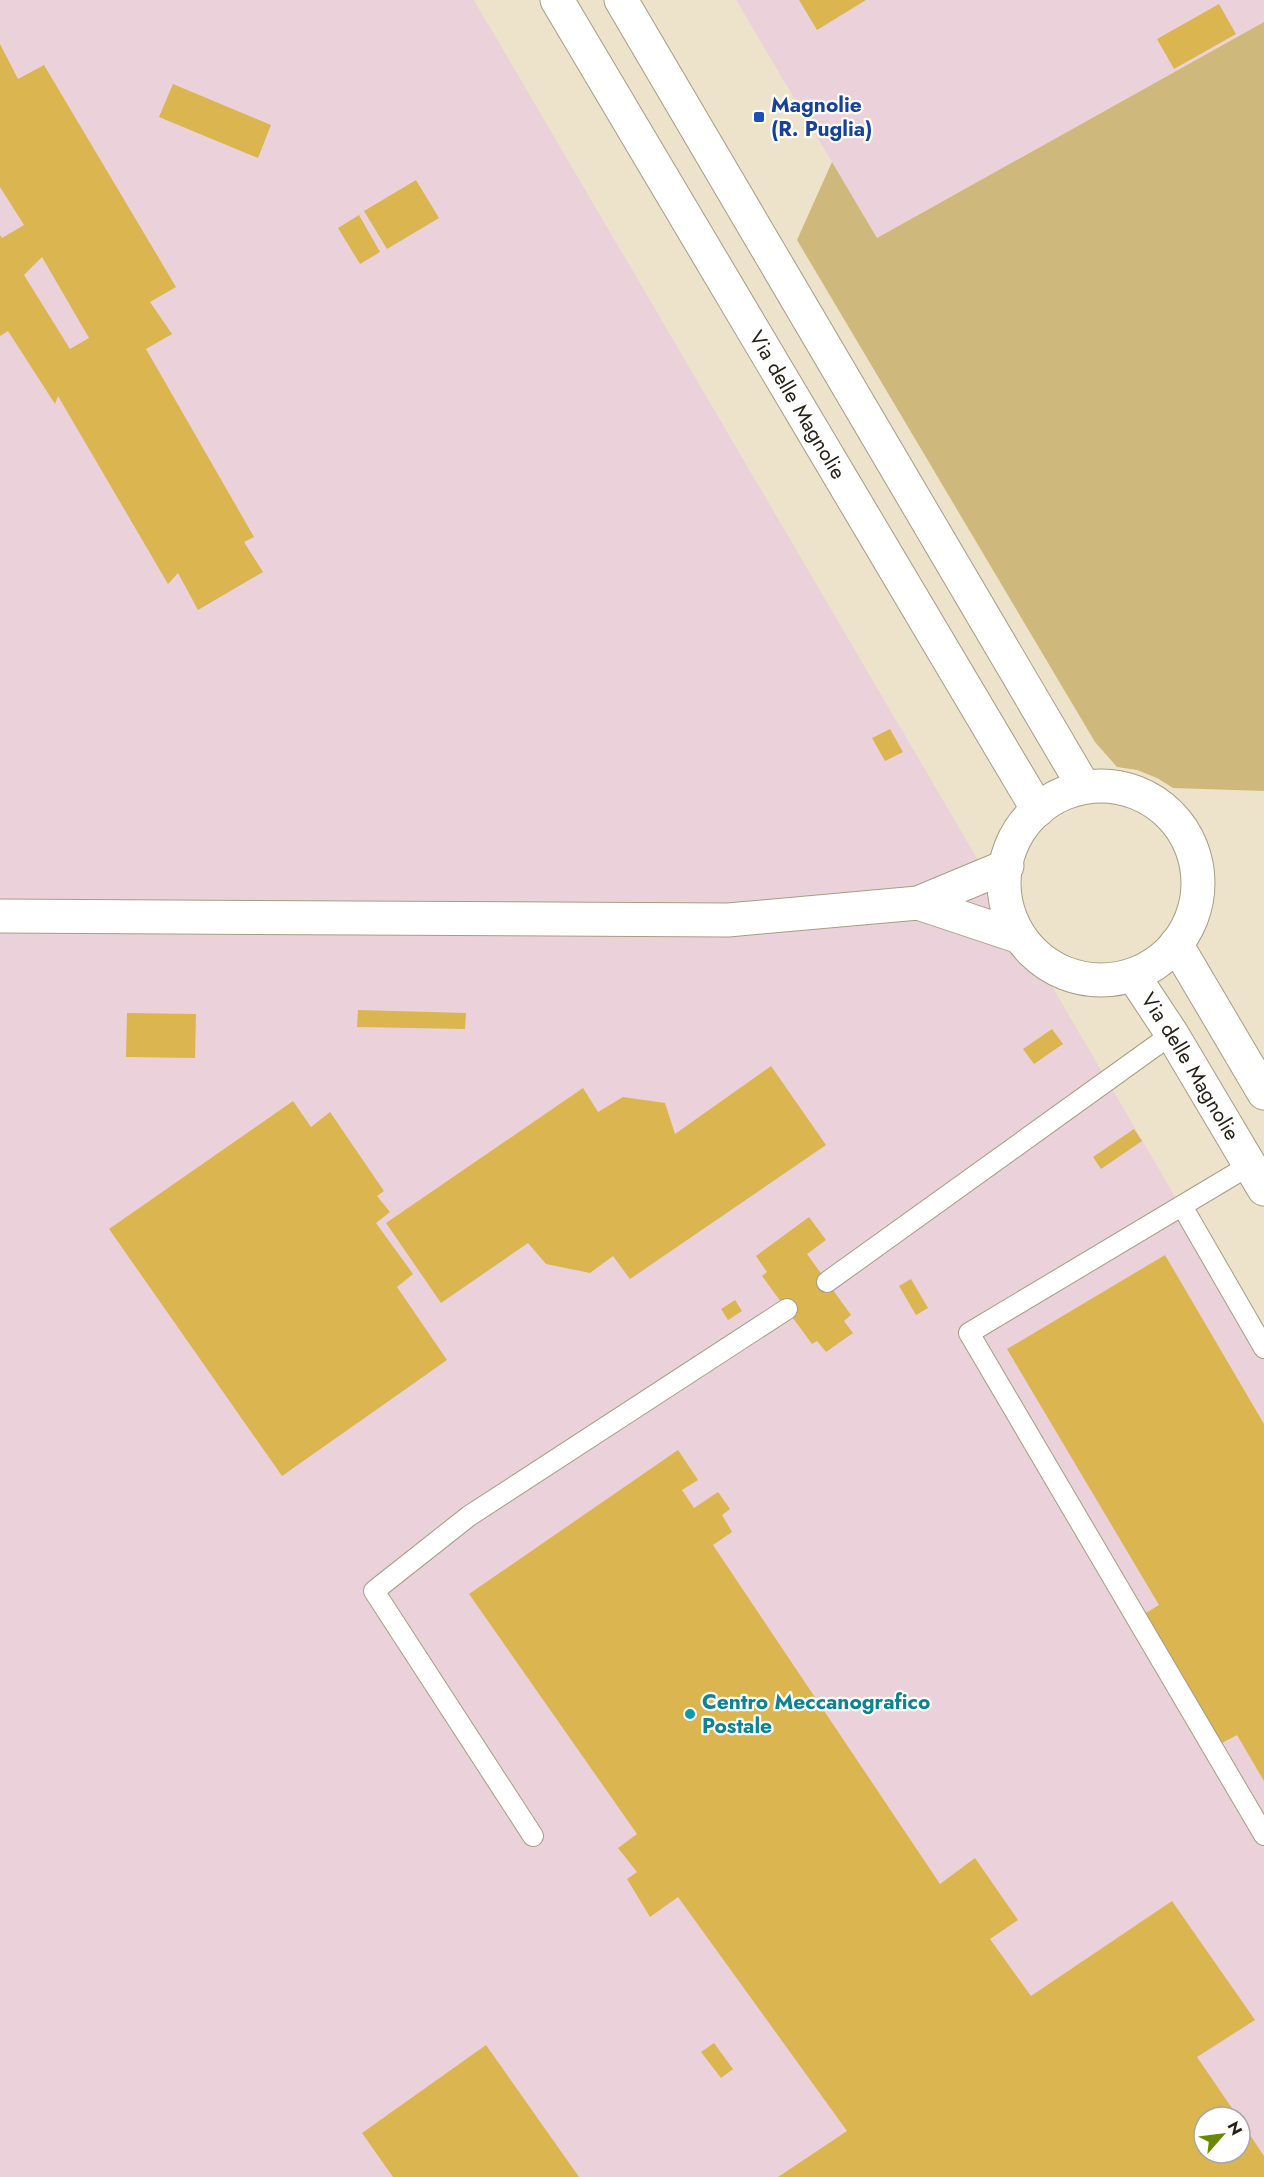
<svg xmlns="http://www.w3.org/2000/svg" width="1264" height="2177" viewBox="0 0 1264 2177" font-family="Jost,sans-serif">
<rect width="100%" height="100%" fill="#ede3ca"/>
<path fill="#ebd2da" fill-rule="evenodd" d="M0,0H474L1264,1348V2177H0ZM1204,2117H1240V2153H1204Z
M736,0H1264V22L877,238Z"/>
<path fill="#cfb87b" d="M1264,22V791L1173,788L1157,778L1137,770L1117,767L1095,742L797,240L832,162L877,238Z"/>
<path fill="#dab550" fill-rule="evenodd" d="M799,0H866L817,30Z
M1219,4L1236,34L1174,69L1157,39Z
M0,44L18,79L44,65L176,287L150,302L172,334L146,349L254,537L244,542L263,572L198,610L178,573L168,584L58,396L55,404L8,331L0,336V235L2,238L24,225L0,187ZM42,257L89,338L70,349L24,275Z
M173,84L271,125L258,158L159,117Z
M416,180L439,218L387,249L364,211Z
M359,215L380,252L360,264L338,228Z
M890,729L903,752L885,761L872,738Z
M358,1010L466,1013L465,1029L357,1027Z
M127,1013L196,1014L195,1058L126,1057Z
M1052,1029L1063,1044L1034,1064L1023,1049Z
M771,1066L826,1145L630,1279L613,1256L590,1273L546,1264L528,1243L441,1303L386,1223L583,1088L598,1112L623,1097L665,1103L675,1134Z
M293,1101L311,1127L330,1112L384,1191L377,1196L390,1212L376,1223L413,1274L397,1287L447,1360L282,1476L109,1229Z
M1134,1129L1142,1141L1101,1169L1093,1157Z
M809,1217L826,1240L807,1254L851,1315L844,1321L853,1333L826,1352L817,1341L812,1344L762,1276L767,1272L756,1256Z
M1165,1255L1264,1424V1781L1237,1735L1220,1744L1144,1614L1159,1605L1007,1349Z
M911,1279L928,1308L916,1315L899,1286Z
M735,1300L742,1311L728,1320L721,1309Z
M678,1450L698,1480L682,1490L694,1508L718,1492L730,1509L722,1515L732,1532L713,1545L940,1884L975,1858L1018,1920L990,1939L1031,1996L1172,1901L1255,2020L1197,2057L1238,2117H1204V2153H1240V2120L1264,2156V2177H778L847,2131L678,1897L650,1917L627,1879L637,1872L618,1848L637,1834L469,1594Z
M714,2043L733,2069L721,2078L701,2052Z
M486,2045L579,2177H393L362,2133Z"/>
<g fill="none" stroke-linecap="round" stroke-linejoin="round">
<g stroke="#a69d85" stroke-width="22">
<path id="service" d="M1250,1165L969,1333L1264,1835
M1182,1206L1264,1348
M827,1282L1172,1034
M533,1836L374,1591L469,1516L787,1309"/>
</g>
<g stroke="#a69d85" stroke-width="35">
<path id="minor" d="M918,903L1020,937
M0,916L728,920L918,903L1007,866"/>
</g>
<g stroke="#a69d85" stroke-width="35">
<g id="tertiary">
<path id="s1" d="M557,0L1038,810"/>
<path d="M621,0L1084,787"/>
<circle cx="1101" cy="883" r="97"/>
<path d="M1176,944L1264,1093"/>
<path id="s2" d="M1133,975L1172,1034L1264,1189"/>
</g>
</g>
<use href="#service" stroke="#fff" stroke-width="20"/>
<use href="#minor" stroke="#fff" stroke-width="33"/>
<use href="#tertiary" stroke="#fff" stroke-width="33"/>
</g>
<rect fill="#1a4fb4" stroke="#fff" stroke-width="2" x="753" y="111" width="12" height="12" rx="3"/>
<circle fill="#0f9aa8" stroke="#fff" stroke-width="2" cx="690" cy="1714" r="6"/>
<g text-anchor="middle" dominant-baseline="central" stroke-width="4.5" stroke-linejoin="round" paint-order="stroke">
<g font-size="21" font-weight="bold" fill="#164399" stroke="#fff" text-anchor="start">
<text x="771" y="105">Magnolie<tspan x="771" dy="24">(R. Puglia)</tspan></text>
</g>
<g font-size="21" fill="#262219" stroke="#fff">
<text stroke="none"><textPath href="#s1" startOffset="471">Via delle Magnolie</textPath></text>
<text stroke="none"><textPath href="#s2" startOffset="108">Via delle Magnolie</textPath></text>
</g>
<g font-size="21" font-weight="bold" fill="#0d838f" stroke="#fff" text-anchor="start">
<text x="702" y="1702">Centro Meccanografico<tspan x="702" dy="24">Postale</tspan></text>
</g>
</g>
<g transform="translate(1222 2135) rotate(62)"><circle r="28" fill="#ffffff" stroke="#a8a7a3" stroke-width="1.5"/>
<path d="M0-4.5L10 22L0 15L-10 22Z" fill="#6a8903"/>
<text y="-9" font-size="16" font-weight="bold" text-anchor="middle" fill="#262219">N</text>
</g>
</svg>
